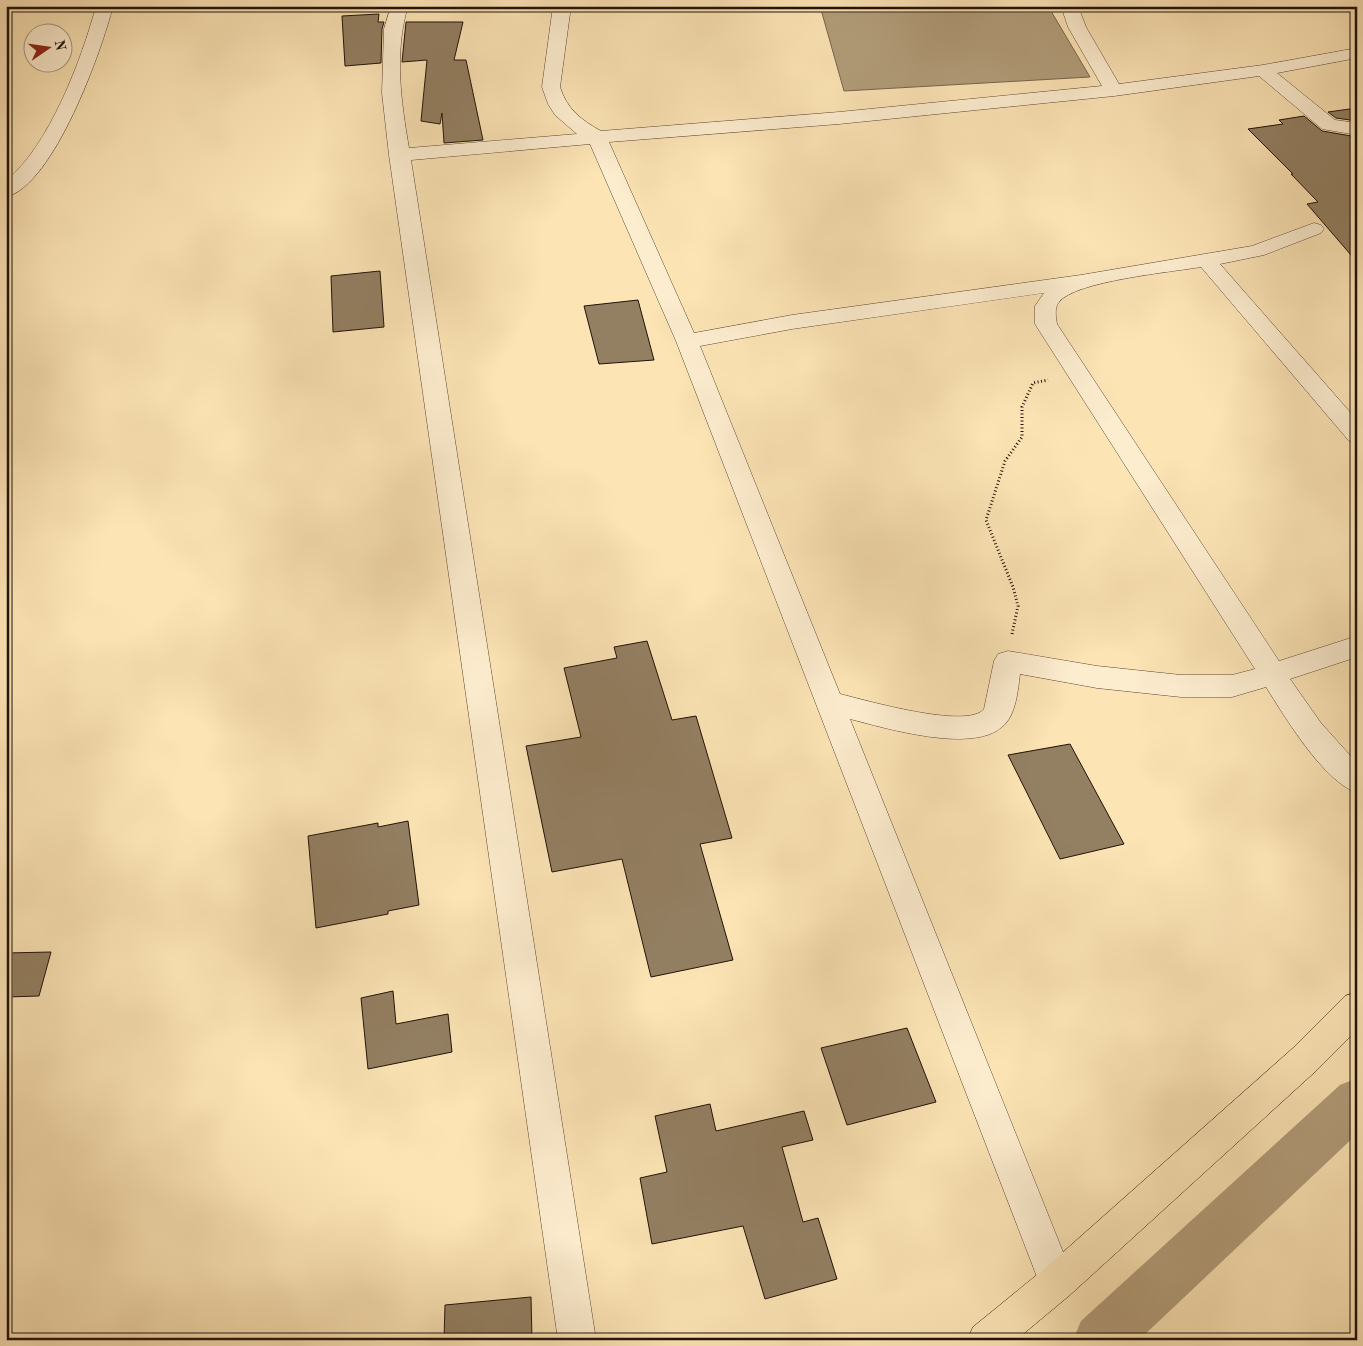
<svg xmlns="http://www.w3.org/2000/svg" width="1363" height="1346" viewBox="0 0 1363 1346" font-family="'Old Standard TT',serif">
<rect width="100%" height="100%" fill="#fce4b5"/>
<filter id="stains"><feTurbulence type="fractalNoise" baseFrequency=".004" numOctaves="4"/><feColorMatrix values="0 0 0 0 .2 0 0 0 0 .09 0 0 0 0 .02 0 0 0 .5 -.17"/></filter>
<radialGradient id="worn" r=".72"><stop offset=".6" stop-color="#630" stop-opacity="0"/><stop offset="1" stop-color="#630" stop-opacity=".3"/></radialGradient>
<path fill="#b29d7a" stroke="#78654c" d="M820,6H1048L1090,77L844,91Z"/>
<g fill="none" stroke-linecap="round" stroke-linejoin="round">
<path fill="#b29d7a" fill-rule="evenodd" d="M1357,1078V1134L1139,1340H1073L1081,1321L1340,1085Z"/>
</g>
<path fill="#937f62" stroke="#211208" d="M379,14L378,22H384L382,29L381,63L345,66L342,16Z
M406,22H463L454,60H466L483,140L444,143L442,113L440,124L421,121L427,60L402,62Z
M1357,108V121L1336,118L1328,112Z
M1304,116L1322,131L1357,137V262L1307,204L1318,202L1291,174H1293L1248,129L1283,124L1279,120Z
M380,271L384,327L333,332L331,276Z
M638,300L654,360L599,364L584,306Z
M647,641L672,720L696,716L732,838L700,844L733,960L651,977L622,859L552,872L526,746L581,737L564,668L617,658L614,647Z
M1070,744L1124,844L1060,859L1008,755Z
M408,821L419,905L388,911V914L316,928L308,836L378,823V827Z
M51,952L39,996L6,997V953Z
M393,991L396,1024L448,1014L452,1052L368,1069L361,998Z
M907,1028L936,1102L847,1125L821,1048Z
M710,1104L716,1131L804,1111L813,1140L782,1147L803,1222L818,1218L837,1279L765,1299L743,1226L652,1244L640,1178L667,1172L655,1116Z
M531,1297L532,1340H444L445,1305Z"/>
<g fill="none" stroke-linecap="round" stroke-linejoin="round">
<g stroke="#584633" stroke-width="1">
<path id="street" d="M96,6H113C102,50 54,185 6,197V181C49,146 82,59 96,6Z
M391,6H408C394,53 401,101 409,148L577,134L555,115L548,104L542,87L553,6H571L560,87C567,109 581,120 601,131L839,112L1102,86L1068,27L1061,6H1078L1086,27L1119,84L1263,65L1357,48V58L1277,73L1335,120L1357,123V135L1322,129L1259,76L1114,96L839,124L609,142L694,333L792,315L1081,275L1252,246L1314,223L1321,225L1324,229L1321,233L1264,255L1220,264L1357,420V443L1349,441L1201,267C1172,272 1075,281 1059,302C1054,308 1056,317 1057,324L1279,661L1357,636V657L1290,679L1321,723L1357,763V793C1323,781 1285,717 1266,687L1232,697H1181L1097,688L1020,674C1018,690 1016,716 1002,727C972,754 885,728 850,719L1075,1282L1070,1295L1057,1300L1044,1295L676,341L590,144L411,160L596,1340H558L389,155L382,93L384,29ZM1044,293L1035,306V324L1255,669L1232,675H1181L1097,666L1008,651L998,654L994,661L984,709C968,730 865,700 840,694L700,346L792,329Z"/>
</g>
<g stroke="#211208" stroke-width="1">
<path id="primary" d="M1357,992V1030L1317,1070L1070,1295L1016,1340H967L973,1327L1044,1269L1293,1048L1345,996Z"/>
</g>
<path stroke="#211208" stroke-width="3" stroke-dasharray="1 2.5" stroke-linecap="butt" d="M1012,634L1018,606L1013,587L986,520L1005,461L1022,437V407L1033,383L1048,380"/>
<use href="#street" fill="#fdedcf" fill-rule="evenodd"/>
<use href="#primary" fill="#fce4b5" fill-rule="evenodd"/>
</g>
<rect width="1363" height="1346" fill="none" stroke="#fce4b5" stroke-width="25"/>
<rect x="8" y="8" width="1348" height="1331" fill="none" stroke="#211208" stroke-width="2.5"/>
<rect x="12" y="12" width="1338" height="1321" fill="none" stroke="#211208"/>
<g transform="translate(48 48) rotate(77)"><circle r="24" fill="#fdedcf" stroke="#a5957f"/>
<path d="M0-4L9 19L0 12L-9 19Z" fill="#8f2418"/>
<text y="-8" font-size="14" font-weight="bold" text-anchor="middle" fill="#211208">N</text>
</g>
<rect width="100%" height="100%" filter="url(#stains)"/>
<rect width="100%" height="100%" fill="url(#worn)"/>
</svg>
